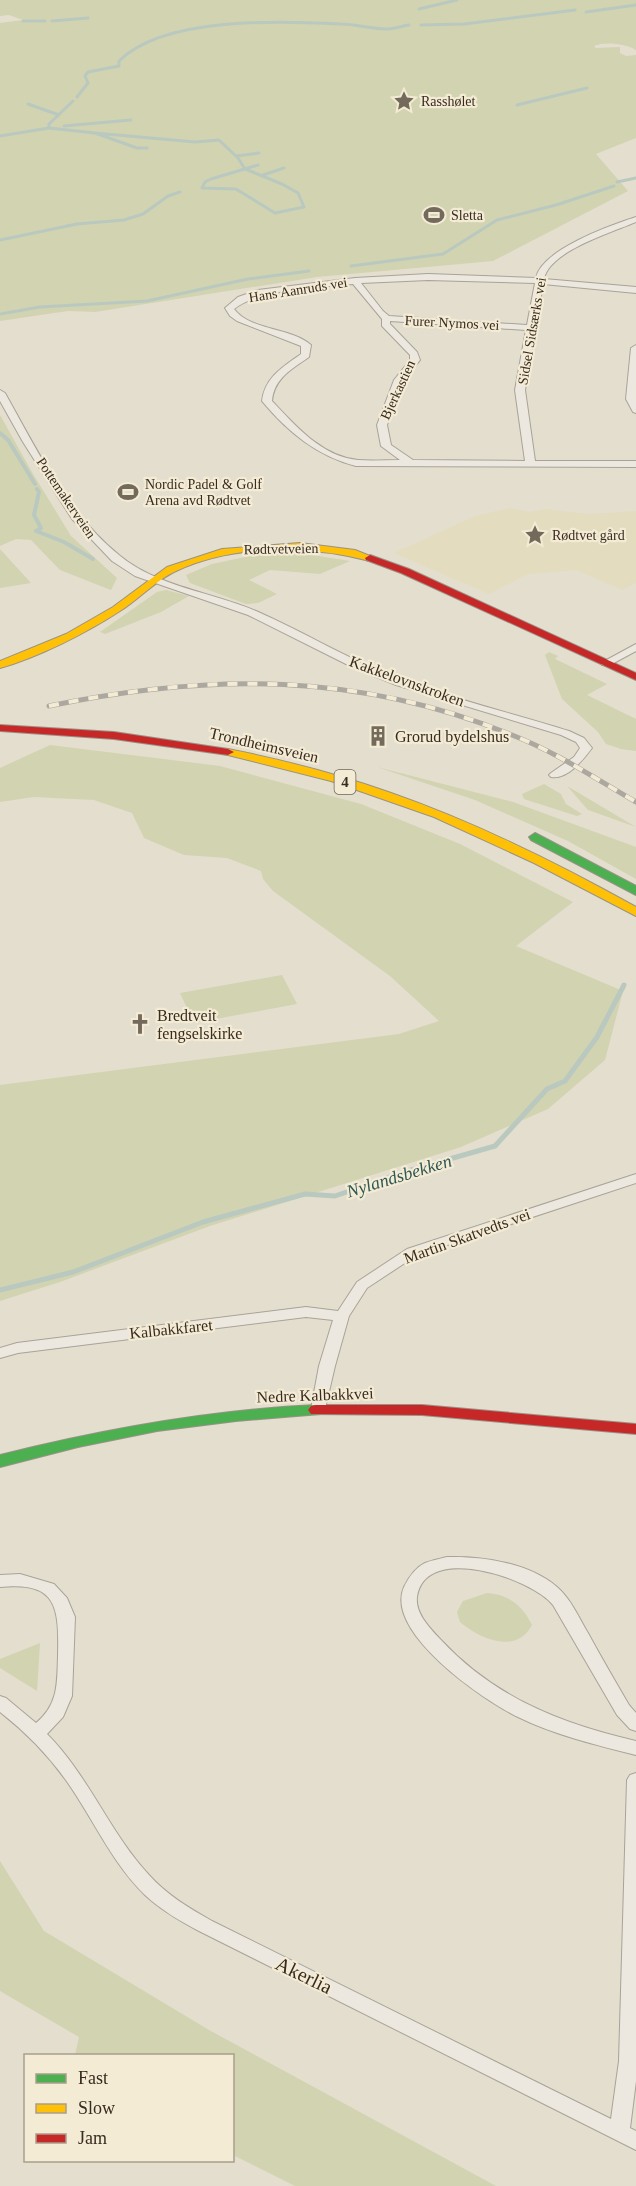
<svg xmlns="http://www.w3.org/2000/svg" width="636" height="2186" viewBox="0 0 636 2186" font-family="Georgia,serif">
<rect width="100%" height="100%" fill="#e4dece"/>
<path fill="#e3dcbf" d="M510,508L530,512L545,509L588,514L636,511V583L622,590L576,570L528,574L489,594L394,553L475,516Z"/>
<path fill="#d2d3b1" d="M0,0H636V50C627,44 605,41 594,46L596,48L620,47V53L626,56L636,55V138L596,154L628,191L493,261L317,277L95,312L68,311L0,321V23L23,20L9,15L0,16Z
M0,415L33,474L71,536L117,578L111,590L60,570L31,540L16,539L0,546Z
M0,549L31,583L0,588Z
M260,554H306L350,561L320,574L270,570L249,580L277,594L258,603L246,604L190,583L186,575L212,564Z
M166,590L189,596L161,612L105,634L100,632L157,592Z
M549,652L558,656L555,659L607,684L587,695L636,719V751L621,749L606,744L598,732L562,699L545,655Z
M50,745L220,766L361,804L460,844L573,902L516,946L623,991L605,1060L548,1109L461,1147L210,1226L60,1282L0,1301V1085L399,1034L439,1021L390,976L273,891L263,879L261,871L227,858L184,855L144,838L132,813L94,800L34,797L0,802V768Z
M377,767L513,802L636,847V879L568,841L475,800Z
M544,784L561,794L566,804L582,814L577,816L524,799L522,794Z
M567,786L636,827L588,810Z
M282,975L297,1004L194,1023L180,993Z
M487,1593C508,1594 523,1606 532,1625C516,1655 480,1639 460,1622L457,1612L463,1601Z
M40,1643L37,1691L0,1668V1659Z
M0,1861L44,1931L209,2030L496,2186H295L233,2155L232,2056L75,2055L79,2037L0,1991Z"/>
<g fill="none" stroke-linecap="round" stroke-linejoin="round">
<path stroke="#b9c9bf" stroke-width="3" d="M419,9L457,0
M586,12L636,5
M23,21H45
M52,21L88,18
M421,25L464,24L575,10
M77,97L88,83L85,76L88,72L119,66V61C164,16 280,21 341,24C356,24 371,29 386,29C394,29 402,26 409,25
M28,104L59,115
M517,105L587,88
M64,126L131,120
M49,128L95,133L137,148H147
M95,133L195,142L219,140L238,158L245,169L282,184L298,193L304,207L275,213L236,189L202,188
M0,136L49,128V124L73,101
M236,156L259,153
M263,175L284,168
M617,182L636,178
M202,188L205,182L211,179L258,165
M0,240L77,224L124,220L143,214L168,196L180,192
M351,266L443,254L497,220L556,205L614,186
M0,314L40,307L147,301L248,279L309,271"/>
<path stroke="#b9c9bf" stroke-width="4" d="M0,433L8,440L35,484
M37,489L39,492L34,515L41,528L36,531L64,542L93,559"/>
<path stroke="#b9c9bf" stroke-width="5" d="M0,1290L73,1272L203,1222L305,1194L335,1196L404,1172L495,1146L547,1089L565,1081L597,1037L624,985"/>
<g stroke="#a9a397" stroke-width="2">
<path id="street" d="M636,217V222C613,232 549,251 544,279L636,287V293L543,284L525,390L535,461H636V467L356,466C317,456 288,432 262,401C265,377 283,367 301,354V346L237,321L230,316L225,308L238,297L258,290L355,278L428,274L536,278C541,250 611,225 636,217ZM428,280L535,283L527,325L389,316L383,311L361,283ZM353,284L382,319V326L410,355V360L394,380L377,425L381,446L400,460C386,460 372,461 358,460C322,457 295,425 272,401C274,378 292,369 309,357L311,345C290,327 251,331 234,309C261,288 318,288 353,284ZM390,321L526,330L515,390L525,461L413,460L391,445L387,425L403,380L420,360L417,352L390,324Z
M636,345V413L633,412L626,399L631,348Z
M0,390L5,393C37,450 67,513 119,555C157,587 212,592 256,611C306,633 353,662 404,681C458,700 514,714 569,731L584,738L592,748C583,760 567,780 551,777L549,775L551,773L574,757L580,748L576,742L561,735L396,685L350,666L248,615L135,576L112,561L72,519L23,442L0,401Z
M636,644V651L610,665H602L601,663Z
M636,1174V1183L417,1255L367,1288L349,1316L335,1366L324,1413H314L311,1409L319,1366L333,1320L306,1317L18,1353L0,1358V1348L17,1343L306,1307L338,1311L357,1282L407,1249Z
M447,1557C483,1556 529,1563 557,1587C571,1599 579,1618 588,1633C601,1657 615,1681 629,1705L636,1713V1731L630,1729L617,1715L553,1605C531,1578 425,1542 417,1597C415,1614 431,1629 441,1640C494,1697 561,1724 636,1741V1755C596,1745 555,1735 518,1717C483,1700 384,1632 404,1587C409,1577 415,1568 425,1563C432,1560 440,1559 447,1557Z
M20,1574L54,1584L67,1598L75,1617L72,1696L63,1717L47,1734C89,1776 109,1832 149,1875C167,1895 189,1908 212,1921L611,2119L619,2061L627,1780L630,1775L636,1773V2081L630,2128L636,2131V2150L199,1931C180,1921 161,1910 145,1895C114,1865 96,1825 72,1789C53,1760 28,1734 0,1712V1696L6,1698L36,1723C59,1704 57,1682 58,1656C59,1608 58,1581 0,1587V1575Z"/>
</g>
<g stroke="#999287" stroke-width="2">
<path id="fast" d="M535,833L636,886V895L531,840L529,837Z
M316,1405L321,1406L324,1410L321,1414L236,1421L157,1431L78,1447L0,1467V1455C104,1429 208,1410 316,1405Z"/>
</g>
<g stroke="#999287" stroke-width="2">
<path id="slow" d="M300,543L355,550L375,558L370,561C310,545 234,544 176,571C156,580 139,599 120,611C88,632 37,658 0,668V661L66,634L113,607L167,567L222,549Z
M228,749C283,760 338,774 391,793C477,823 557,863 636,907V916L534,863L434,817L331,781L224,754L222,752Z"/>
</g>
<g stroke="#999287" stroke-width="2">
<path id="jam" d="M370,555L409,569L636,673V680L401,573L366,560L365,558Z
M0,725L114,732L228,749L234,752L228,755L114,739L0,731Z
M316,1405H422L636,1424V1434L422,1415L311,1414L308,1410L311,1406Z"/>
</g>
<use href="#street" fill="#ece8e0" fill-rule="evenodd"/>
<use href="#fast" fill="#4caf50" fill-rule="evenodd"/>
<use href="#slow" fill="#ffc107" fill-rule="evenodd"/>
<use href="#jam" fill="#c62828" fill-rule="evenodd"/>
<g stroke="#aca8a0" stroke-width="5">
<path id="rail" d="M49,706C210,673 358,672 512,735C556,752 596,779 636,802"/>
</g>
<use href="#rail" stroke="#f4ebd5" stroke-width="4" stroke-dasharray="10" stroke-linecap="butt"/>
</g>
<defs>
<g id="sight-bare" transform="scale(1.62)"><path d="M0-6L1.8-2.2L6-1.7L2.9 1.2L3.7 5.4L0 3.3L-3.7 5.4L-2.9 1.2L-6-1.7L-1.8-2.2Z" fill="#746a5c" stroke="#f4ebd5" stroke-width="2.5" paint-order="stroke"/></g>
<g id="stadium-bare" transform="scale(1.62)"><path d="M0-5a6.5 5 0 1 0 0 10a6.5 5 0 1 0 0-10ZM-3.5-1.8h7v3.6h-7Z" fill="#746a5c" stroke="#f4ebd5" stroke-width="2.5" paint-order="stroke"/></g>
<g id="building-bare" transform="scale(1.62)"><path d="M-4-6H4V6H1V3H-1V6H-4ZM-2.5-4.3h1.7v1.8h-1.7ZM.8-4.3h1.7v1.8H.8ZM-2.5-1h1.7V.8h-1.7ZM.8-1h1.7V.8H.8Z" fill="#746a5c" stroke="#f4ebd5" stroke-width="2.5" paint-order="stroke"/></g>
<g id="church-bare" transform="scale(1.62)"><path d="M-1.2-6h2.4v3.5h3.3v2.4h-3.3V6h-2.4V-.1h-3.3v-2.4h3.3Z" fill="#746a5c" stroke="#f4ebd5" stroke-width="2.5" paint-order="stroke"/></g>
</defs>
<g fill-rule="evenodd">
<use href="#sight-bare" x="404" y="101"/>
<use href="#stadium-bare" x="434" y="215"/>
<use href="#stadium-bare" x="128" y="492"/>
<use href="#sight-bare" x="535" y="535"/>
<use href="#building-bare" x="378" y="736"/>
<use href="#church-bare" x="140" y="1024"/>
</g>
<g text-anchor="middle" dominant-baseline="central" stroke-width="4.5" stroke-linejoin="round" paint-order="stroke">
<g font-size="14" fill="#382b1f" stroke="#f4ebd5" text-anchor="start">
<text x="421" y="101">Rasshølet</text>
<text x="451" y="215">Sletta</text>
<text x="145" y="484">Nordic Padel &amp; Golf<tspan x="145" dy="16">Arena avd Rødtvet</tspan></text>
<text x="552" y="535">Rødtvet gård</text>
</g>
<g font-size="14" fill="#382b1f" stroke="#f4ebd5">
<text transform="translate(298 290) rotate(-9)">Hans Aanruds vei</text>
<text transform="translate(452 323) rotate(3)">Furer Nymos vei</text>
<text transform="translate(532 331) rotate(-80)">Sidsel Sidsærks vei</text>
<text transform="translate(398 390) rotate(-65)">Bjerkastien</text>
<text transform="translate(66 498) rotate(56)">Pottemakerveien</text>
<text transform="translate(281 549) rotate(-1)">Rødtvetveien</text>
</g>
<rect fill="#f4ebd5" stroke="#706556" stroke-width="1.5" x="334.5" y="770" width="21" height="24" rx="4.5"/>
<g font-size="15" font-weight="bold" fill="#382b1f">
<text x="345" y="782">4</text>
</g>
<g font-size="16" fill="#382b1f" stroke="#f4ebd5">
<text transform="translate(407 681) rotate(20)">Kakkelovnskroken</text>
<text transform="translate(264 745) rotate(13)">Trondheimsveien</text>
<text transform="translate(467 1236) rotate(-20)">Martin Skatvedts vei</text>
<text transform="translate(171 1329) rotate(-6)">Kalbakkfaret</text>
<text transform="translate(315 1395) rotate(-2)">Nedre Kalbakkvei</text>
</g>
<g font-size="16" fill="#382b1f" stroke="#f4ebd5" text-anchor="start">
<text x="395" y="736">Grorud bydelshus</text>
<text x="157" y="1015">Bredtveit<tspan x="157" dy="18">fengselskirke</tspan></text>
</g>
<g font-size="18" font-style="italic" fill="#2f5754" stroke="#f4ebd5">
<text transform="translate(399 1176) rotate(-17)">Nylandsbekken</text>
</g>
<g font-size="20" fill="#382b1f" stroke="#f4ebd5">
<text transform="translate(304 1975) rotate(26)">Akerlia</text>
</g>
</g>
<rect x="24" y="2054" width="210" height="108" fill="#f4ebd5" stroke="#a99e8c" stroke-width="1.5"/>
<rect x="36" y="2074" width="30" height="9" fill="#4caf50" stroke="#a99e8c" stroke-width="1.5"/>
<text x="78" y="2084" font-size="18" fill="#382b1f">Fast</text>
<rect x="36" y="2104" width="30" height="9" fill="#ffc107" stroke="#a99e8c" stroke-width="1.5"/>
<text x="78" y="2114" font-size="18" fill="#382b1f">Slow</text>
<rect x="36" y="2134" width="30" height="9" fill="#c62828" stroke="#a99e8c" stroke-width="1.5"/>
<text x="78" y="2144" font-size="18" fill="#382b1f">Jam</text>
</svg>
